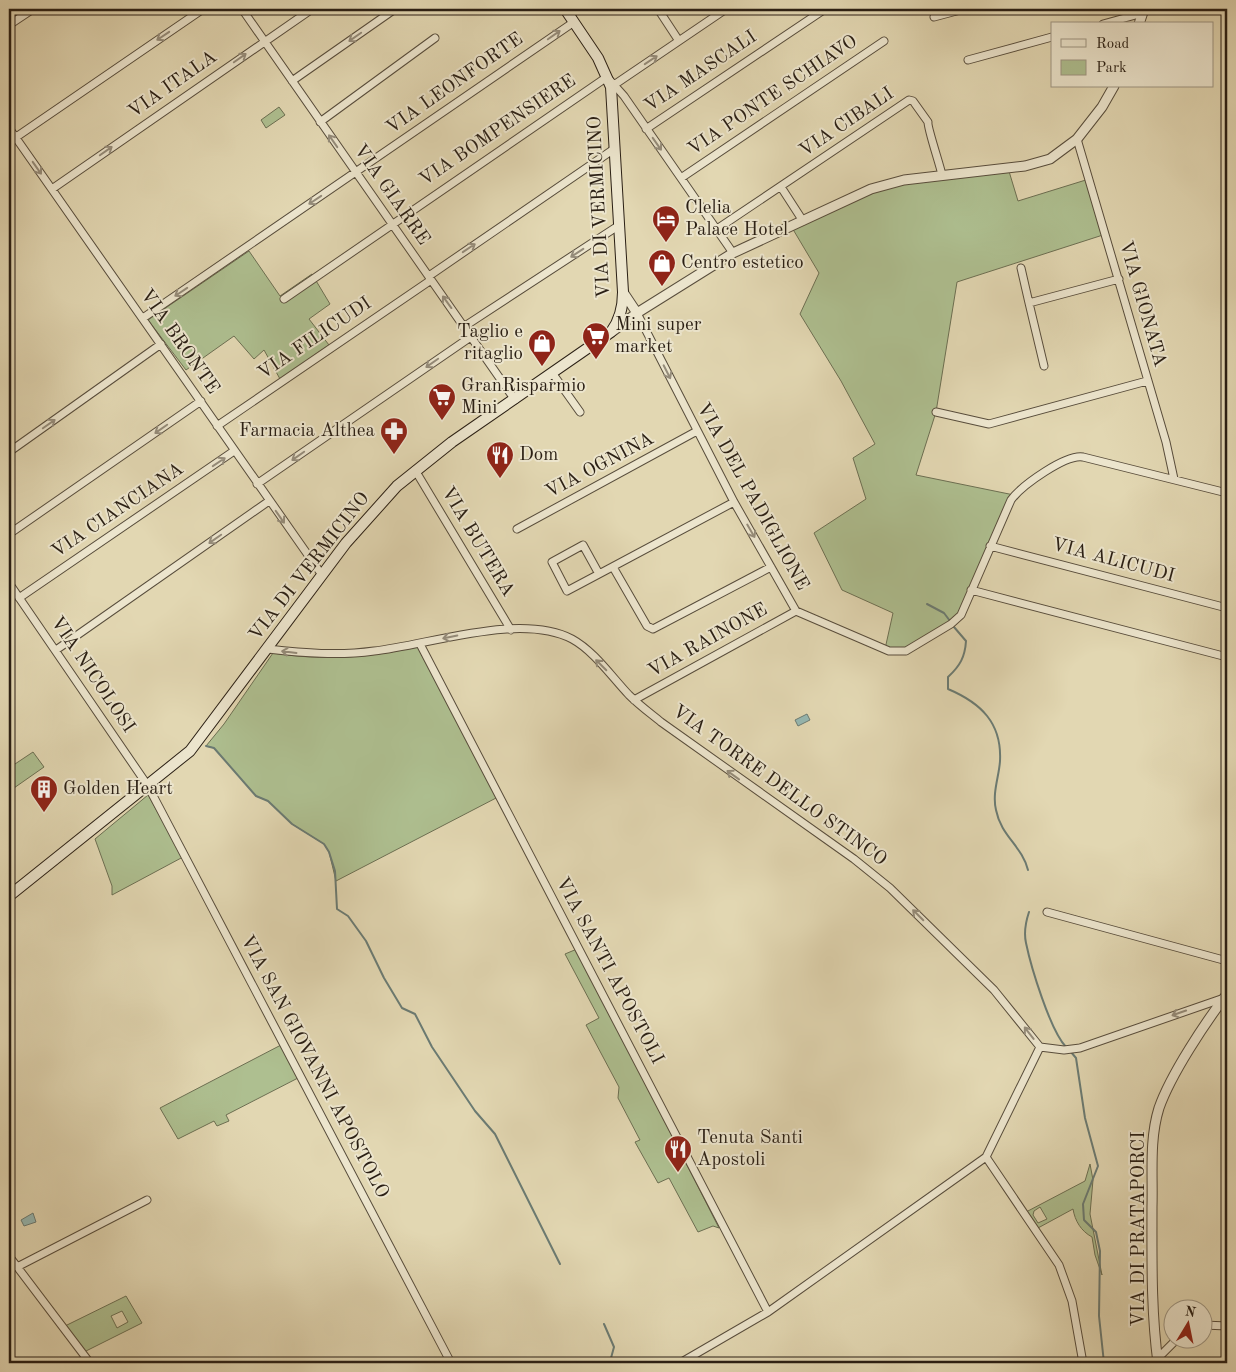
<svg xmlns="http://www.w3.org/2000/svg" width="1236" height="1372" viewBox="0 0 1236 1372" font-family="'Old Standard TT',serif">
<rect width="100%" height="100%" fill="#e2d7b2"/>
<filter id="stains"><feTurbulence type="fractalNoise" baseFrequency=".004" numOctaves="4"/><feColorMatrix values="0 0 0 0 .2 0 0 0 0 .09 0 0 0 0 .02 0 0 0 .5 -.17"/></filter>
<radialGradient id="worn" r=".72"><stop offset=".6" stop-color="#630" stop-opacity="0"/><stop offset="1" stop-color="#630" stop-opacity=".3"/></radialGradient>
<path fill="#aebf90" stroke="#6c6f52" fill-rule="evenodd" d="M279,107L285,115L266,128L261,120Z
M1008,168L1018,201L1089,179L1106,234L957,282L936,412L916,475L1014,495L961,615L904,652L885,649L893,613L842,590L814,533L866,499L853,458L875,444L841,381L800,314L819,273L791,226L871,189Z
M249,251L280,296L312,274L330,304L309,319L329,345L280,379L264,350L254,359L234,336L186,370L148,320Z
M419,646L498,797L336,881L329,852L324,844L292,824L268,801L256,796L214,748L206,746L224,724L273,653C323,661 371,658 419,646Z
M33,752L44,767L14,788L9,781V768Z
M148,795L183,857L112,895V886L95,839Z
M577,949L719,1228L713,1226L698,1232L669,1178L658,1183L635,1142L640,1140L618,1098L619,1087L586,1025L599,1018L565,954Z
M281,1045L298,1078L226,1115L229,1121L217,1126L214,1121L178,1139L160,1108Z
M1090,1164L1093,1180L1090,1214L1102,1275L1095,1255L1092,1237C1081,1231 1075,1221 1073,1209L1038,1228L1026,1212L1085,1181ZM1040,1207L1047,1219L1038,1223L1033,1215L1034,1211Z
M126,1296L142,1323L84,1352L65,1326ZM122,1311L128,1322L117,1328L111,1316Z"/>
<path fill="#96b8b2" stroke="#6b7b73" d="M807,714L810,720L798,726L795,720Z
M33,1213L36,1222L24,1226L21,1220Z"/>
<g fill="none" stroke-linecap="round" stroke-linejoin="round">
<path stroke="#6b7b73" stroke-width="2" d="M927,604L944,613L950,621
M954,627L966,641C965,657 960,666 948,677V689C981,703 1002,723 1000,761C999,777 992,793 996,810C1001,836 1022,846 1028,870
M206,746L214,748L256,796L268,801L292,824L324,844L329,852L335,871L337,909L348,916L366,941L384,978L402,1008L415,1014L432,1047L475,1111L495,1134L560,1264
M1029,912C1026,921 1024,934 1026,943C1031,967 1050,1030 1066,1047
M1071,1052L1076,1058L1085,1118L1098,1166L1083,1204L1084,1220L1096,1232L1100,1251L1099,1316L1104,1363
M604,1324L614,1347L611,1358L613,1363"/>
<g stroke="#584d3c" stroke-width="9">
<path id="minor" d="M242,9L515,400
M658,9L679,41
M569,15L578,9
M934,17L964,9
M1103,24L1143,13L1142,11
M9,25L33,9
M968,60L1052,37
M292,81L395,9
M611,87L726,9
M320,122L435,38
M9,128L322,575
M646,129L825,9
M1077,139L1166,442L1174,479
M9,142L203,9
M681,178L884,41
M781,187L803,221
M52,189L312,9
M717,229L909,100L913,101L928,122C927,127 940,165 942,175
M1021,268L1029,303
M429,276L614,149
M284,299L607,77L624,96L733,253
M637,313L734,502L796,611L889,651H906L951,624L961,615L1011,500C1022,485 1066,454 1083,457L1227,493
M143,318L574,22
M465,326L618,226
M1044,366L1029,303L1119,279
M553,374L580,412
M936,412L989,424L1147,381
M217,426L431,280
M9,452L161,344
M415,470L511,630
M257,484L472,336
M517,529L697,431
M9,534L201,401
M583,545L599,574L567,591L552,562Z
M990,546L1227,608
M613,567L647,626L653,629L771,567
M599,574L734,502
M9,583L148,786L451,1363
M971,590L1227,657
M19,598L234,451
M420,644L768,1312
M268,649C304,653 338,656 374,651C429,645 520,612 572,639C594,651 611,676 629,695C639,705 650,713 661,722L854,859L890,888L994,990L1040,1047L1064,1050L1080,1048L1227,997
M56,650L269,501
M634,700L796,611
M1047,912L1227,961
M986,1157L1059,1265L1072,1301L1083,1363
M9,1256L90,1363
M17,1267L147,1200
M1204,1325L1227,1326
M1157,1359L1176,1340
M680,1363L768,1312L986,1157L1040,1047"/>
</g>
<g stroke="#584d3c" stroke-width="11">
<path id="tertiary" d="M1139,24L1144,9
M623,292L637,313
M613,331L637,313L733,253L871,189L904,180L1025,166L1050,159L1077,139L1102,107L1114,86
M1158,1363C1151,1311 1152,1259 1152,1207C1153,1175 1149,1140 1159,1108C1171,1074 1205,1023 1227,994"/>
</g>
<g stroke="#2a1f14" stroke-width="12">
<path id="secondary" d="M9,896L190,751L346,543L397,486L452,442L611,332C620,320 623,307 623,292L611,87L598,58L565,9"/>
</g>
<use href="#minor" stroke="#ece5cd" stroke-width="7"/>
<use href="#tertiary" stroke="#ece5cd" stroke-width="9"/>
<use href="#secondary" stroke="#ece5cd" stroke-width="10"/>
</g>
<defs><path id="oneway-shaft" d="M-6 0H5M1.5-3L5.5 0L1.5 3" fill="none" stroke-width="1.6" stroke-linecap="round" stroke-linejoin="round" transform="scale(1.25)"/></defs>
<g stroke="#958c7a">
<use href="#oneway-shaft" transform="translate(554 35) rotate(-35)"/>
<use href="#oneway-shaft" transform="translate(163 36) rotate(146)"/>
<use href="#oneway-shaft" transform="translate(355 37) rotate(145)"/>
<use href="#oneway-shaft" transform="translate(240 58) rotate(-35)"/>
<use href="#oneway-shaft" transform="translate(651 60) rotate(-34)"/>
<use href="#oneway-shaft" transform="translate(333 141) rotate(-125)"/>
<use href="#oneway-shaft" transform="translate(657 144) rotate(55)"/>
<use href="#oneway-shaft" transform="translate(106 151) rotate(-35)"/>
<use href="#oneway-shaft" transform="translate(37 168) rotate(55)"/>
<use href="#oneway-shaft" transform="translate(315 200) rotate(146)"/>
<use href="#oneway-shaft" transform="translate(469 248) rotate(-34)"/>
<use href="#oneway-shaft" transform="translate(577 253) rotate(147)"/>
<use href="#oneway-shaft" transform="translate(181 292) rotate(146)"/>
<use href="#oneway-shaft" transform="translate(447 302) rotate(-126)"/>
<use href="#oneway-shaft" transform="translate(432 363) rotate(145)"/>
<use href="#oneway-shaft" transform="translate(667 372) rotate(63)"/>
<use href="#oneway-shaft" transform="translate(49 424) rotate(-35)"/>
<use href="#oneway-shaft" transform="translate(161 429) rotate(145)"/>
<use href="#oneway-shaft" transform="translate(298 456) rotate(145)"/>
<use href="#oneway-shaft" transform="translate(219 462) rotate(-34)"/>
<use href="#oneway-shaft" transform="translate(280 517) rotate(55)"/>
<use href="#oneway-shaft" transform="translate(751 531) rotate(60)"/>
<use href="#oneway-shaft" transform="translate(215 539) rotate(145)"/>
<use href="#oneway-shaft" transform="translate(450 637) rotate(168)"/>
<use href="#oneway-shaft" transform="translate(289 652) rotate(-173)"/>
<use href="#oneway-shaft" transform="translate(601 665) rotate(-135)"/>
<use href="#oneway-shaft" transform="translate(733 775) rotate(-144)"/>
<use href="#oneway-shaft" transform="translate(918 915) rotate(-135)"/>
<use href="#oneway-shaft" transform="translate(1179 1013) rotate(161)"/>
<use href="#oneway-shaft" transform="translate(1029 1033) rotate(-128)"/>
</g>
<defs>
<g id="hotel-pin" transform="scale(1.4375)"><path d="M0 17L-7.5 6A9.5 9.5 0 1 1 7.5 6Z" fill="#8f2418" stroke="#ece5cd"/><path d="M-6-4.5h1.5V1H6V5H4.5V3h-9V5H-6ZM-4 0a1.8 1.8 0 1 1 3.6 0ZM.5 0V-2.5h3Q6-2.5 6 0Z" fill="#fff"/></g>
<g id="shop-pin" transform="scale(1.4375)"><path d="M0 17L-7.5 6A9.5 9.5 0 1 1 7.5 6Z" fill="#8f2418" stroke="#ece5cd"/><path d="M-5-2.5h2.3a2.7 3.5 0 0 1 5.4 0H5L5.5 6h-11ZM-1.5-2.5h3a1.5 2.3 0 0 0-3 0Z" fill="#fff"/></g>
<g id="supermarket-pin" transform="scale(1.4375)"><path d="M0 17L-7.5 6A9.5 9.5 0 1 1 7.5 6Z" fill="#8f2418" stroke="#ece5cd"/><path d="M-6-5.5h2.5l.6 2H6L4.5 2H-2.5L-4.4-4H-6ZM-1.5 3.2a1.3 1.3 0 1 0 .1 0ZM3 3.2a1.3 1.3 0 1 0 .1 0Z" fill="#fff"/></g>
<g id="pharmacy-pin" transform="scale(1.4375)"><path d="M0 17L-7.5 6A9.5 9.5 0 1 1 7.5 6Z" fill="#8f2418" stroke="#ece5cd"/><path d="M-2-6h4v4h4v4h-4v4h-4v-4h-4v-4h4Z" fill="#fff"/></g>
<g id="restaurant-pin" transform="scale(1.4375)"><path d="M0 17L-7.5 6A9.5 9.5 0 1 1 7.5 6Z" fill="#8f2418" stroke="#ece5cd"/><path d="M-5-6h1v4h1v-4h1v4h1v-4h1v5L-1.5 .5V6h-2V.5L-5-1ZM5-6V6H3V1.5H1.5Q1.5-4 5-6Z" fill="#fff"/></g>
<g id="building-pin" transform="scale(1.4375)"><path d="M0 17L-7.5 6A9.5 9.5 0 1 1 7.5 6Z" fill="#8f2418" stroke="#ece5cd"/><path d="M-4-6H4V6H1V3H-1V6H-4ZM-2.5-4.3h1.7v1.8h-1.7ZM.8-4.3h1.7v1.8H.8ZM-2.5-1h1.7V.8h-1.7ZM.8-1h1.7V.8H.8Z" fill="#fff"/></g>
</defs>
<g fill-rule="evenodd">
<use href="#hotel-pin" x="666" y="219"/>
<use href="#shop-pin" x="662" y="263"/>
<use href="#supermarket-pin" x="596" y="336"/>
<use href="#shop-pin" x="542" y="343"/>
<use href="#supermarket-pin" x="442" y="397"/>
<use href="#pharmacy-pin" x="394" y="431"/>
<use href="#restaurant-pin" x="500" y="455"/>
<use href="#building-pin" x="44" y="789"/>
<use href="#restaurant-pin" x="678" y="1149"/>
</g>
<g text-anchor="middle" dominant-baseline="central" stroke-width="4" stroke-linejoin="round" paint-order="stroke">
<g font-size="19" fill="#2a1f14" stroke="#ece5cd">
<text transform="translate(701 72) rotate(-34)">VIA MASCALI</text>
<text transform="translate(455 84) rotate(-35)">VIA LEONFORTE</text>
<text transform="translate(173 85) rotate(-35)">VIA ITALA</text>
<text transform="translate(773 96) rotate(-34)">VIA PONTE SCHIAVO</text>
<text transform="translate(847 123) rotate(-34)">VIA CIBALI</text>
<text transform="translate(498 131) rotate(-34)">VIA BOMPENSIERE</text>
<text transform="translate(391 195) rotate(55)">VIA GIARRE</text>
<text transform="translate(600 207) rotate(-93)">VIA DI VERMICINO</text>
<text transform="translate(1142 304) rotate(74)">VIA GIONATA</text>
<text transform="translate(315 339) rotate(-34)">VIA FILICUDI</text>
<text transform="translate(179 342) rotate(55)">VIA BRONTE</text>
<text transform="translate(600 466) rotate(-28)">VIA OGNINA</text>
<text transform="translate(752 497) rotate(61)">VIA DEL PADIGLIONE</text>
<text transform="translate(118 511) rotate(-34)">VIA CIANCIANA</text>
<text transform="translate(477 542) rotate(59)">VIA BUTERA</text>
<text transform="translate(1113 561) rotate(15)">VIA ALICUDI</text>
<text transform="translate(310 567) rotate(-52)">VIA DI VERMICINO</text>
<text transform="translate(708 641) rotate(-29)">VIA RAINONE</text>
<text transform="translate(92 675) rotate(56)">VIA NICOLOSI</text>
<text transform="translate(779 786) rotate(36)">VIA TORRE DELLO STINCO</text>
<text transform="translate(609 971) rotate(62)">VIA SANTI APOSTOLI</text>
<text transform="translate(314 1067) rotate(62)">VIA SAN GIOVANNI APOSTOLO</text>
<text transform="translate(1139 1229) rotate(-90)">VIA DI PRATAPORCI</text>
</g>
<g font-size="19" fill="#2a1f14" stroke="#ece5cd" text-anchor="start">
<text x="685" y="208">Clelia<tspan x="685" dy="22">Palace Hotel</tspan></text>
<text x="681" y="263">Centro estetico</text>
<text x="615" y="325">Mini super<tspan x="615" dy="22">market</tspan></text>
<text x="523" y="332" text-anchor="end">Taglio e<tspan x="523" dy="22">ritaglio</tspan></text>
<text x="461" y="386">GranRisparmio<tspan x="461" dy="22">Mini</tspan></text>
<text x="375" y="431" text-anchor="end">Farmacia Althea</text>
<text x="519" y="455">Dom</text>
<text x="63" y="789">Golden Heart</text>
<text x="697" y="1138">Tenuta Santi<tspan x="697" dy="22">Apostoli</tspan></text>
</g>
</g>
<rect width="1236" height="1372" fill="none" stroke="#e2d7b2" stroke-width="30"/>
<rect x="10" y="10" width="1216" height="1352" fill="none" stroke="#2a1f14" stroke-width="2.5"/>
<rect x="15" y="15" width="1206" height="1342" fill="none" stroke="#2a1f14"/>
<rect x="1051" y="22" width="162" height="65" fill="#ece5cd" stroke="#9e9683"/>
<rect x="1061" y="39" width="25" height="8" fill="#ece5cd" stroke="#9e9683"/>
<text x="1096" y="48" font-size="15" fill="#2a1f14">Road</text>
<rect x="1061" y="60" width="25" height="15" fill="#aebf90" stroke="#9e9683"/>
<text x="1096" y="72" font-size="15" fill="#2a1f14">Park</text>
<g transform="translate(1188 1324) rotate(10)"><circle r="24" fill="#ece5cd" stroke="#9e9683"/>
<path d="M0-4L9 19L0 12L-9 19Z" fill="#8f2418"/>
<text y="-8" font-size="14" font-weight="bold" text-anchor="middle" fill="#2a1f14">N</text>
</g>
<rect width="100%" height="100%" filter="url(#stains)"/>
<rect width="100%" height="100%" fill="url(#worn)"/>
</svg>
